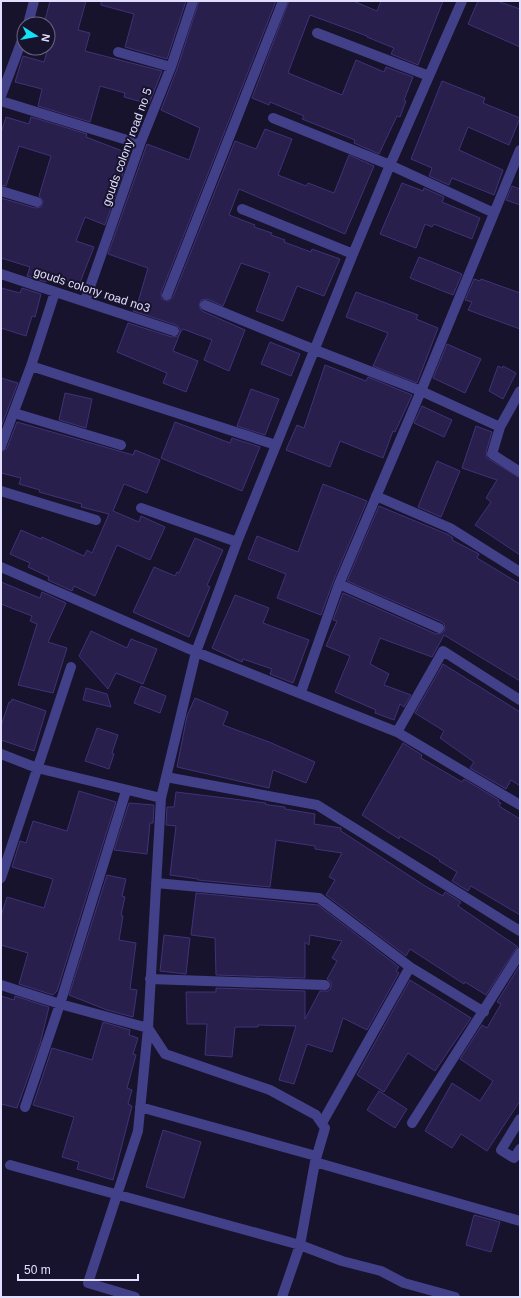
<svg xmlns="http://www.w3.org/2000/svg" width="521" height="1298" viewBox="0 0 521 1298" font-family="Helvetica,sans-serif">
<rect width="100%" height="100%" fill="#17132c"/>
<path fill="#281f4d" stroke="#403278" d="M50,1H86L78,30L90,33L85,51L162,71L149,104L124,97L125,93L100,86L90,122L38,106L42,89L15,82L23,56L44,62L48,48V24H44Z
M101,1H186L167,59L125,47L134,14L101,5Z
M199,1H276L161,293L162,299L168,301L173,297L235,141L256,149L265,129L292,139L278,175L306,186L308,183L334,193L349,155L374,166L345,234L239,189L229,215L255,225L254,227L272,233L271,235L285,240L284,242L311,252L312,249L340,259L324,296L297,286L283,321L256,311L270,273L241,263L223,306L207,299L201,300L199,306L202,311L245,330L229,371L204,360L212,340L183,329L180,333V329L176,325L133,311L137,302H138L148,268L108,254L147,144L189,160L200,128L161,110L177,69Z
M289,1H353L377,11L381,1H443L418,65L391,54L394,48L367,37V36L310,15L288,73L342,95L356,60L384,72L386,67L413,77L404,100L406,101L400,117L397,116L379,154L354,143L355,140L302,119L304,116L270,102L269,105L252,98Z
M478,1H497L520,9V47L468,24Z
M442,81L485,98L483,103L520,118L509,145L468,127L459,150L503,170L494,195L452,178L449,185L429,176L432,168L411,159Z
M6,117L29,124L31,117L35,118L87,134L86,137L130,154L105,225L85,217L76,241L94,247L79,285L49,273L46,282L27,276L30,267L1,258V198L35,208L41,207L43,201L39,196L51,156L19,146L6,186L1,185V133Z
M402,183L423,191L424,188L444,197L442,202L480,218L472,239L434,224L432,227L425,224L416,248L380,234Z
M512,186L520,189V205L506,200Z
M419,257L462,274L453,295L410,278Z
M474,279L480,281L481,279L520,293V329L468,310L472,302L465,300Z
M1,288L20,293L22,288L41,294L35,317L32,316L26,336L1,328Z
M356,292L418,315L416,319L438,328L417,383L373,366L388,333L346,317Z
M128,323L172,337L178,336L180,333L173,351L198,361L186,392L163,383L167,373L117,352Z
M270,342L300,354L291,376L261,364Z
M447,344L481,359L465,393L433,378Z
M325,365L366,381L368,377L412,395L395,432L393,431L383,458L340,441L330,467L286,450L297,425L304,428Z
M498,366L502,368L503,366L516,373L503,399L489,391Z
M1,378L18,383L1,427Z
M251,389L279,399L265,435L237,426Z
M65,393L92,399L86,428L59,420Z
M422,406L452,420L444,437L414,423Z
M17,422L133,455L135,450L160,460L147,493L124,484L113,511L139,522L141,516L165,527L150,560L117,545L95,596L74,586L72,591L48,580L49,577L28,567L30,563L10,554L21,530L41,539L42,537L84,556L87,550L92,553L109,514L81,507L82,504L39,492L40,490L19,484L21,478L1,473V452L7,448Z
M175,422L230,443L232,438L260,447L242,491L161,458Z
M476,426L492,432L486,452L487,458L520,478V555L475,525L491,502L486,498L497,480L462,468Z
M437,461L460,471L441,517L418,507Z
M323,484L367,501L333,582L321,615L277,598L286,574L248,559L257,536L298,552Z
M379,506L449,535L453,538L452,540L479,554L477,558L520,584V681L444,635L432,657L380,638L370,664L389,674L384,685L411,695L404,707L400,704L394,720L375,713L376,710L335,692L350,656L326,646L337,621L333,620L343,593L436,634L442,633L445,630L444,624L442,622L347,581Z
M195,538L223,550L207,585L210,587L189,637L133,612L154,567L175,576L177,572L179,573Z
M1,582L40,598L42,592L66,603L48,642L67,648L53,693L18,685L37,624L30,621L32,616L1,604Z
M235,595L269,608L263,623L309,640L293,683L270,674L272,669L243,659L242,662L212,648Z
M91,631L127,648L131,639L157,649L143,684L116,673L108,689L79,656Z
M443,664L520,712V786L511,780L506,789L470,768L474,762L440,738L444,731L415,713Z
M141,686L166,696L160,713L134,703Z
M86,688L107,694L111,707L83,700Z
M195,698L228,712L223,725L269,742L315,762L306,783L273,770L269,788L177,767L187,716Z
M12,699L46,711L34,751L1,740V726L9,702H11Z
M97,728L118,735L112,753L114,754L109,769L85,761Z
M403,743L422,755L421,758L462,782L464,779L499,800L498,802L501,803L499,806L520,819V915L471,886L468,891L452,881L457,872L439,861L440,860L400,836L399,839L362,815Z
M79,791L116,802L57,991L53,995L19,984L28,953L1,945V916L7,897L44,908L53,879L12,867L20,841L26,843L33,821L67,831Z
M176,792L266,803L265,804L269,805L285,807V809L315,814L314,824L341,828V831L425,886L443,896L445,892L461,902L458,906L518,947L515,950L486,995L465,982L464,984L410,949L406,956L326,895L335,880L329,877L342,853L315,849V846L276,840L270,887L198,880V879L170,875L176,826L166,825L167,807H174Z
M129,803L154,805L153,823H150L147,854L114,850Z
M107,875L126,879L122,896L125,897L121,915L123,916L119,940L136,943L130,989L137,990L133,1017L107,1010L69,995Z
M196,893L318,905L399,967L396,971L399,973L367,1030L343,1018L332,1052L307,1044L294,1084L279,1080L296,1026L258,1025V1027H235L232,1057L205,1055L207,1024H187L186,992H216V988L305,991V1019L320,991H328L331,988V982L327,979L337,961L332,958L342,941L310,935L309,945L305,942V978L216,975L215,938L191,935Z
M164,935L190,938L186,974L160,971Z
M520,965V1101L487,1151L461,1134L452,1148L425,1131L452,1083L480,1101L493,1081L460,1059L482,1025L487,1028L501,1004L497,1002Z
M410,980L471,1018L435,1071L408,1053L384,1092L357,1075Z
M1,996L14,1000L15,996L49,1007L40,1044L17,1108L1,1104Z
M103,1022L130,1030L129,1035L138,1038L133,1054L136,1055L127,1088L132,1090L128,1104L132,1106L113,1180L77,1169L79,1162L62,1157L74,1117L33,1105L52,1048L92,1060Z
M379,1091L407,1109L395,1128L367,1110Z
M163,1130L201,1142L184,1198L146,1187Z
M474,1215L500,1222L491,1252L466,1245Z"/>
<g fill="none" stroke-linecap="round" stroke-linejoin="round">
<path stroke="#424089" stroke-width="10" d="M28,24L34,1
M317,33L429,76
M118,52L171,67
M1,96L24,35
M1,101L140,144
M273,118L390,165L494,213
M1,191L37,202
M242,209L353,254
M1,274L174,331
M167,295L283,1
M85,301L140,144L171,67L193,1
M205,305L315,350L421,391L500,427L492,454L520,472
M31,366L276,445
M14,413L121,445
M500,427L520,391
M1,446L31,366L55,292
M1,491L96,520
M376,496L450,528L520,572
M141,508L237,542
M1,567L196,652L397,732L520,805
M339,584L439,628
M301,692L339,584L421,391L520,150
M397,732L443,651L520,700
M1,754L37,768L161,798
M166,777L317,805L520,931
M1,878L71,667
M156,883L319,898L410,967L484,1012
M150,979L325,985
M1,985L60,1004L148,1028L165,1054L270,1090L316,1115L325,1128L315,1162L300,1245L282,1297
M25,1107L60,1004L126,791
M140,1107L316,1156
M520,1119L501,1150L514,1158L520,1149
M322,1123L410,967
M412,1123L520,953
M315,1162L520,1221
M10,1165L300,1245L342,1261L381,1271L404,1283L455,1297
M135,1297L88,1283L138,1131L148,1028L161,798L196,652L237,542L353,254L390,165L462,1"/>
</g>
<g text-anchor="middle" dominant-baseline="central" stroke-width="4" stroke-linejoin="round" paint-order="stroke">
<g font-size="12" fill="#e2dffe" stroke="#17132c">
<text transform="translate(127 147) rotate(-70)">gouds colony road no 5</text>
<text transform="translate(92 290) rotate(18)">gouds colony road no3</text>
</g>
</g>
<rect width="521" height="1298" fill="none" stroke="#e2dffe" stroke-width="4"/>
<g transform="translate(36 36) rotate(101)"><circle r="19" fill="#17132c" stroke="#686580"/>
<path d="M0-3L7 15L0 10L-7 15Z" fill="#12e2f7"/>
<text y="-6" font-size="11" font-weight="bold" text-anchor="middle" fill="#e2dffe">N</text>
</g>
<path d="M18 1274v6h120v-6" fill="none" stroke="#e2dffe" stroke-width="2"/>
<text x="24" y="1274" font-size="12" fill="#e2dffe" stroke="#17132c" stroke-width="3" paint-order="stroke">50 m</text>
</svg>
